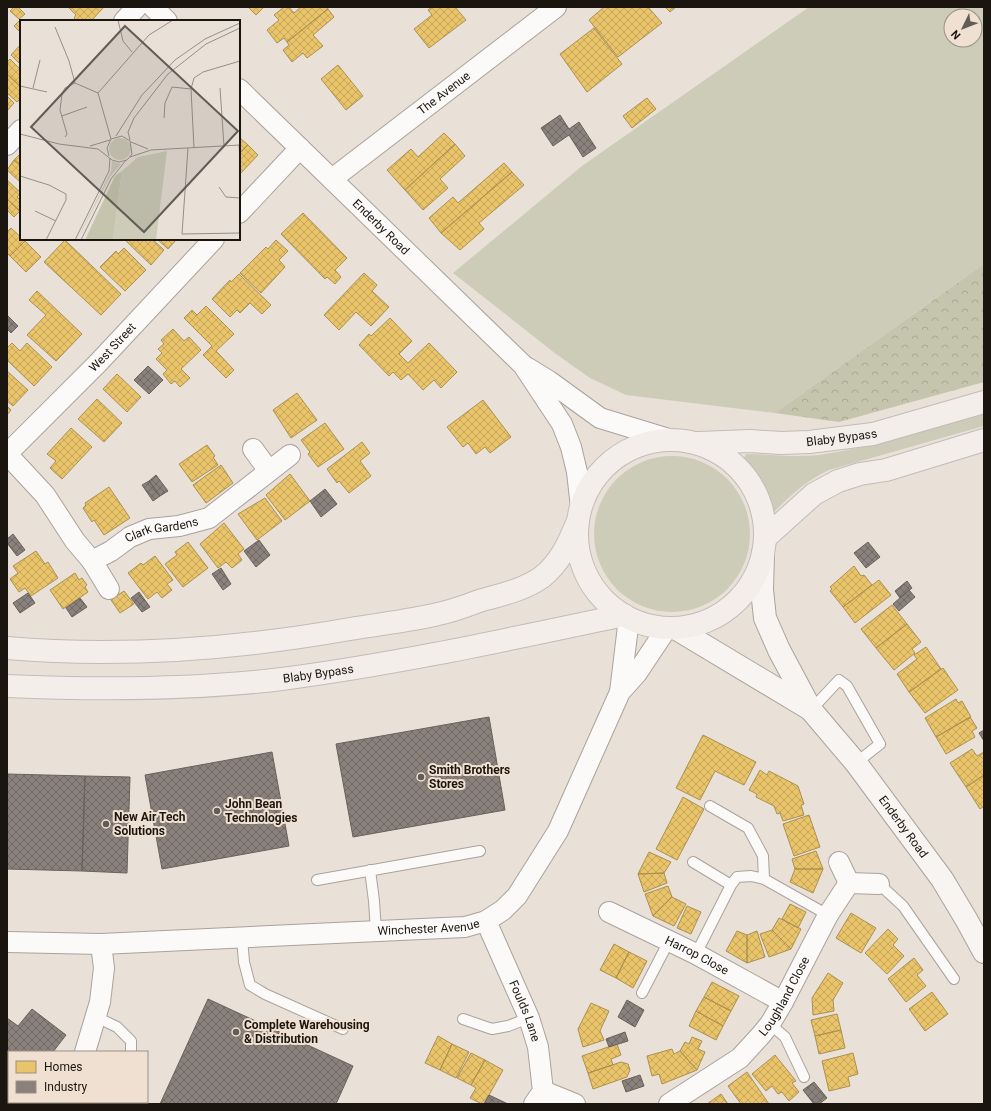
<svg xmlns="http://www.w3.org/2000/svg" width="991" height="1111" viewBox="0 0 991 1111" font-family="Roboto,sans-serif">
<defs>
<pattern id="forest-crowns" width="20" height="18" patternUnits="userSpaceOnUse"><rect width="20" height="18" fill="#c5c5ad"/><path d="M2 6a3 3 0 1 1 6 0M12 15a3 3 0 1 1 6 0" fill="none" stroke="#a9a894"/></pattern>
<pattern id="homes-cross-hatch" width="8" height="8" patternUnits="userSpaceOnUse"><rect width="8" height="8" fill="#e9c46a"/><path d="M0 0l8 8M0 8l8-8" fill="none" stroke="#c7a85b"/></pattern>
<pattern id="industry-cross-hatch" width="8" height="8" patternUnits="userSpaceOnUse"><rect width="8" height="8" fill="#8a817c"/><path d="M0 0l8 8M0 8l8-8" fill="none" stroke="#706864"/></pattern>
</defs>
<rect width="100%" height="100%" fill="#e9e0d8"/>
<path fill="#ccccb9" fill-rule="evenodd" d="M809,7H984V264L775,413L626,395L590,378L556,354L453,273L582,166ZM951,16H975V40H951Z
M984,414V426L829,470C807,480 791,495 774,512C768,491 760,475 743,460L746,454C770,454 795,458 819,455C875,447 930,429 984,414Z
M594 534a78 78 0 1 1 156 0a78 78 0 1 1-156 0Z"/>
<path fill="url(#forest-crowns)" d="M984,264V382L839,422L775,413Z"/>
<path fill="url(#homes-cross-hatch)" stroke="#ab904f" d="M14,7H18L25,14L19,19L10,11Z
M68,7H104L91,21H77L74,18L76,15Z
M248,7H264L256,15Z
M284,7H289L294,13L301,7H327L328,9L287,42L284,38L277,43L267,30L279,20L274,15Z
M432,7H455L466,20L429,48L414,29L432,15L428,10Z
M604,7H648L662,23L618,57L589,20Z
M665,7H676L670,12Z
M328,9L334,17L313,35L323,46L307,58L303,53L292,62L283,50L289,45L287,42Z
M19,21L21,23V33L14,26Z
M594,28L622,64L587,92L560,54Z
M21,44V65L11,55Z
M10,59L21,70V87L7,74V62Z
M338,65L363,96L346,110L321,79Z
M7,74L21,87V98L17,102L7,93Z
M7,96L14,103L7,111Z
M647,98L656,109L632,128L623,116Z
M444,133L455,144L405,190L387,170L411,149L418,157Z
M239,137L248,145L239,154Z
M455,144L465,156L440,179L448,188L423,210L405,190Z
M248,145L258,155L239,175V154Z
M21,153V166L14,160Z
M14,160L21,166V183L7,170Z
M504,163L512,172L441,233L429,218L453,197L458,203Z
M512,172L524,185L479,223L484,229L460,250L441,233Z
M7,180L21,193L17,197L21,201L20,211L7,199Z
M7,199L20,211L14,217L8,211L7,212Z
M303,213L347,258L335,270L341,277L335,284L327,277L325,279L281,234Z
M11,228L25,241L10,256L7,253V232Z
M128,239H152L164,250L151,265L126,241Z
M157,239H177L168,249Z
M65,240L121,294L101,315L44,262Z
M276,240L288,251L279,260L285,267L261,293L240,273L266,247L268,249Z
M25,241L41,257L26,272L10,256Z
M124,248L146,270L125,291L100,267L116,251L118,254Z
M364,273L377,285L372,291L389,307L371,326L356,312L339,330L324,315Z
M239,274L271,305L262,314L250,303L240,313L237,310L230,317L212,299L230,280L231,282Z
M37,291L82,334L56,361L27,335L46,315L29,300Z
M206,306L234,334L216,351L234,370L226,378L203,355L212,346L184,318L192,310L197,315Z
M390,318L412,341L399,354L408,363L429,343L457,372L441,388L434,380L423,390L408,374L401,380L393,372L389,376L359,345L369,334L371,336Z
M173,329L184,341L189,337L201,350L181,369L190,378L180,387L175,381L171,384L163,374L167,370L156,359L162,353L158,349L164,344L161,340Z
M12,343L20,351L27,343L52,367L34,386L7,360V348Z
M7,371L28,390L13,406L7,401Z
M117,374L141,397L127,412L103,389Z
M297,393L317,420L291,438L273,410Z
M97,399L122,423L104,442L78,419Z
M483,400L511,437L490,453L485,447L476,454L468,443L463,447L447,427Z
M7,406L11,410L7,415Z
M325,423L344,449L318,467L308,454L310,452L301,440Z
M71,428L92,447L62,479L50,468L56,461L47,454Z
M362,442L370,453L360,461L371,476L349,493L339,481L337,483L327,469Z
M207,445L215,456L213,457L218,465L192,482L179,464Z
M221,465L233,483L206,503L193,485Z
M290,474L310,501L285,520L266,495Z
M109,487L130,518L104,535L94,520L92,522L83,508L86,505L85,503Z
M265,498L282,521L257,540L238,514Z
M224,523L244,549L238,554L242,560L232,568L226,562L218,568L200,544Z
M188,542L208,568L183,587L165,564L177,555L175,552Z
M36,551L45,564L48,562L58,578L31,596L25,588L19,592L10,579L18,573L13,566Z
M155,556L173,580L167,584L172,590L162,598L157,592L148,599L128,573L141,563L143,565Z
M854,566L861,576L864,575L872,585L843,607L830,591L832,589L830,587Z
M75,573L79,580L82,578L87,585L85,587L88,592L63,609L50,590Z
M879,580L891,595L855,623L843,607Z
M124,591L134,604L120,613L111,600Z
M892,605L907,624L876,648L861,629Z
M907,624L921,642L912,649L915,653L894,670L876,648Z
M926,647L941,669L909,692L897,674L917,659L914,655Z
M943,668L958,690L925,713L909,692Z
M956,699L958,703L962,701L971,717L936,737L925,718Z
M970,717L977,728L972,731L975,737L946,754L936,737Z
M703,735L756,762L744,785L715,771L700,800L676,788Z
M972,749L977,756L984,752V775L966,787L950,763Z
M760,770L767,775L769,771L798,786L804,804L801,805L804,815L783,821L780,813L777,814L774,806L756,797L757,794L749,790Z
M984,775V806L980,809L966,787Z
M683,797L704,809L677,860L656,849Z
M809,815L820,847L794,856L783,824Z
M816,851L823,869H795L792,859Z
M649,852L671,862L664,873L638,874Z
M795,869H823L813,893L790,882Z
M664,873L667,883L644,892L638,874Z
M668,886L672,897L653,916L645,894Z
M672,897L686,904L674,926L653,916Z
M790,904L806,912L798,928L782,919Z
M687,906L701,912L691,934L677,928Z
M851,913L876,928L861,953L836,938Z
M779,918L801,929L791,949L772,930Z
M888,929L898,939L893,945L904,956L887,974L865,953Z
M772,930L791,949L769,957L760,934Z
M737,931L747,935V963L726,951Z
M757,931L765,957L747,963V935Z
M614,944L629,952L616,978L600,970Z
M629,952L647,961L633,988L616,978Z
M914,958L923,970L917,975L926,986L906,1002L888,979Z
M828,973L843,983L833,1000L834,1011L813,1015L812,998Z
M712,982L739,996L731,1011L704,997Z
M932,992L948,1014L925,1031L909,1009Z
M704,997L731,1011L723,1026L696,1011Z
M591,1003L609,1011L600,1031L604,1040L583,1047L578,1029Z
M696,1011L723,1026L716,1040L689,1026Z
M837,1014L841,1030L815,1036L811,1020Z
M841,1030L845,1048L819,1054L815,1036Z
M438,1036L452,1044L440,1070L425,1063Z
M692,1037L702,1041L698,1049L705,1052L697,1070L680,1051L685,1042L689,1044Z
M452,1044L469,1052L456,1078L440,1070Z
M617,1044L621,1055L611,1059L613,1065L588,1073L582,1056Z
M672,1049L674,1054L680,1051L697,1070L662,1084L659,1074L652,1076L647,1056Z
M471,1053L485,1060L471,1085L457,1078Z
M853,1053L858,1074L848,1077L850,1086L829,1091L822,1061Z
M775,1055L796,1081L792,1083L799,1092L789,1101L782,1092L778,1094L772,1086L766,1091L752,1074Z
M485,1060L503,1070L484,1104H482L470,1098L476,1088L471,1085Z
M621,1062L628,1064L630,1070L627,1077L593,1089L588,1073Z
M747,1072L769,1104H741L728,1086Z
M721,1094L728,1104H707Z"/>
<path fill="url(#industry-cross-hatch)" stroke="#69615c" d="M560,115L569,129L579,122L596,148L583,157L569,135L553,146L541,128Z
M7,315L18,326L11,333L7,329Z
M148,366L163,380L149,394L134,380Z
M156,475L168,491L160,496L149,481Z
M149,481L160,496L153,501L142,485Z
M325,489L337,504L321,517L310,501Z
M13,534L25,550L17,556L7,543V539Z
M259,540L270,555L256,567L244,551Z
M868,542L880,557L866,568L854,553Z
M221,568L231,584L223,590L212,574Z
M907,581L912,588L900,598L895,591Z
M909,590L915,597L899,611L893,604Z
M139,592L150,607L142,612L131,598Z
M28,593L35,603L20,613L13,603Z
M80,598L87,607L72,617L66,608Z
M489,717L505,810L353,837L336,744Z
M984,730V741L979,733Z
M272,752L289,846L162,869L145,775Z
M7,774L85,776L82,871L7,869Z
M85,776L130,777L127,873L82,871Z
M208,999L353,1066L336,1104H160Z
M627,1000L644,1010L635,1027L618,1017Z
M32,1009L66,1035L53,1052H9V1102H14L12,1104H7V1018L18,1026Z
M625,1032L628,1041L609,1047L606,1039Z
M640,1075L644,1086L626,1092L622,1081Z
M814,1082L827,1098L819,1104H814L803,1090Z
M489,1095L508,1104H484Z"/>
<g fill="none" stroke-linecap="round" stroke-linejoin="round">
<g stroke="#a9a29c" stroke-width="12">
<path id="service" d="M811,710L839,680L847,686L880,744L856,763
M710,806L748,828L763,856L764,879
M693,862L731,885
M370,870L374,901L376,931
M317,880L480,851
M879,884L903,906L954,979
M242,938L244,962L250,985L265,994L343,1029
M696,954L731,885L737,877L751,876L764,879L828,915
M642,993L669,941
M96,1017L117,1027L131,1041V1052
M463,1019L492,1029L508,1026L529,1018
M770,1024L785,1037L804,1077
M116,1103V1102"/>
</g>
<g stroke="#a9a29c" stroke-width="22">
<g id="minor">
<path d="M153,7L167,21"/>
<path d="M124,21L137,7"/>
<path id="s1" d="M239,89L523,365L562,424L571,447L577,472L581,507"/>
<path d="M7,145L21,130"/>
<path id="s2" d="M332,179L556,7"/>
<path d="M239,213L300,148"/>
<path d="M528,368L549,381L600,418L672,440"/>
<path d="M253,449L269,471"/>
<path id="s3" d="M7,454L45,495L75,541L92,561L111,551L130,537L149,529L179,526L209,518L290,455"/>
<path id="s4" d="M7,454L98,363L214,239"/>
<path d="M92,561L109,589"/>
<path d="M620,692L629,618"/>
<path d="M839,862L849,883"/>
<path id="s5" d="M609,912L696,954L783,1002"/>
<path id="s6" d="M486,921L529,1018L538,1047L543,1091L534,1104"/>
<path id="s7" d="M7,942L101,944L465,927L486,921L503,910L517,896L558,831L620,692L637,673L667,628"/>
<path d="M85,1052L100,1002L104,968L101,944"/>
<path d="M543,1091L575,1104"/>
<path d="M51,1104L53,1102"/>
<path id="s8" d="M669,1104L740,1058L761,1035L770,1024L783,1002L828,915L849,883L879,884"/>
</g>
</g>
<g stroke="#a9a29c" stroke-width="24">
<g id="secondary">
<path id="s9" d="M763,553L762,590L765,618L779,650L811,710L856,763L942,879L966,919L984,952"/>
<path d="M675,628L810,709"/>
</g>
</g>
<g stroke="#c1bcb8" stroke-width="24">
<g id="primary">
<circle cx="671" cy="534" r="94"/>
<path id="s10" d="M699,443L750,441L781,443L809,442L873,434L984,402"/>
<path d="M765,538L814,494L838,481L860,474L886,470L984,440"/>
<path d="M7,648C122,658 237,649 350,629C379,624 409,621 438,614C452,611 466,606 479,601C500,595 524,590 542,577C561,562 569,542 578,521"/>
<path id="s11" d="M7,686C99,690 191,690 282,679C397,664 510,639 624,615"/>
</g>
</g>
<use href="#service" stroke="#fcfaf9" stroke-width="10"/>
<use href="#minor" stroke="#fcfaf9" stroke-width="20"/>
<use href="#secondary" stroke="#f7f4f2" stroke-width="22"/>
<use href="#primary" stroke="#f4eeea" stroke-width="22"/>
</g>
<g fill="#635c56" stroke="#f0e0d1" stroke-width="1.5">
<circle cx="421" cy="777" r="4"/>
<circle cx="217" cy="811" r="4"/>
<circle cx="106" cy="824" r="4"/>
<circle cx="236" cy="1032" r="4"/>
</g>
<g text-anchor="middle" dominant-baseline="central" stroke-width="4" stroke-linejoin="round" paint-order="stroke">
<g font-size="12" fill="#1b1510" stroke="#f0e0d1">
<text stroke="none"><textPath href="#s2" startOffset="141">The Avenue</textPath></text>
<text stroke="none"><textPath href="#s1" startOffset="198">Enderby Road</textPath></text>
<text stroke="none"><textPath href="#s4" startOffset="150">West Street</textPath></text>
<text stroke="none"><textPath href="#s10" startOffset="143">Blaby Bypass</textPath></text>
<text stroke="none"><textPath href="#s3" startOffset="215">Clark Gardens</textPath></text>
<text stroke="none"><textPath href="#s11" startOffset="312">Blaby Bypass</textPath></text>
<text stroke="none"><textPath href="#s9" startOffset="317">Enderby Road</textPath></text>
<text stroke="none"><textPath href="#s7" startOffset="422">Winchester Avenue</textPath></text>
<text stroke="none"><textPath href="#s5" startOffset="98">Harrop Close</textPath></text>
<text stroke="none"><textPath href="#s8" startOffset="161">Loughland Close</textPath></text>
<text stroke="none"><textPath href="#s6" startOffset="98">Foulds Lane</textPath></text>
</g>
<g font-size="12" font-weight="bold" fill="#1b1510" stroke="#f0e0d1" text-anchor="start">
<text x="429" y="770">Smith Brothers<tspan x="429" dy="14">Stores</tspan></text>
<text x="225" y="804">John Bean<tspan x="225" dy="14">Technologies</tspan></text>
<text x="114" y="817">New Air Tech<tspan x="114" dy="14">Solutions</tspan></text>
<text x="244" y="1025">Complete Warehousing<tspan x="244" dy="14">&amp; Distribution</tspan></text>
</g>
</g>
<g transform="translate(20 20)">
<rect width="220" height="220" fill="#e9e0d8"/>
<path d="M89 129a11 11 0 1 1 22 0a11 11 0 1 1-22 0ZM147,131L136,220H93L102,151L118,137ZM92,141L101,144L90,157L57,220L91,151Z" fill="#ccccb9"/>
<path d="M102,151L93,219L65,220L95,156Z" fill="#c5c5ad"/>
<path fill="none" stroke="#978f88" stroke-width="1" d="M98,0L103,21L112,32M35,7L49,41L55,63L78,73M0,66L27,72M13,68L20,40M200,68L204,126M42,96L67,87M144,98L145,83L152,67L171,69M0,114L39,124L78,129L92,140L99,142L107,140L112,134L110,121L102,116L91,119L87,128L89,136M96,116L122,75L155,40L185,19L220,3M45,117L47,114L40,90L42,74L45,68L55,63M91,119L78,73L129,15L153,0M110,120L108,112L114,98L148,54L186,24L220,8M111,122L128,129M219,125L220,139M70,126L90,120M174,128L171,69L174,58L183,52L220,41M110,137L131,130L220,125M0,156L29,165L46,174V180L26,220M199,167L206,177L220,178M15,191L36,201M162,214L168,128M162,214L220,213M55,220L89,151L90,138M61,220L91,159L106,140"/>
<path fill="#635c56" fill-opacity="0.15" stroke="#635c56" stroke-width="2" d="M105,6L218,111L124,212L11,107Z"/>
<rect width="220" height="220" fill="none" stroke="#1b1510" stroke-width="2"/>
</g>
<rect width="991" height="1111" fill="none" stroke="#1b1510" stroke-width="16"/>
<rect x="8" y="1051" width="140" height="52" fill="#f0e0d1" stroke="#9b8f84"/>
<rect x="16" y="1061" width="20" height="12" fill="#e9c46a" stroke="#9b8f84"/>
<text x="44" y="1071" font-size="12" fill="#1b1510">Homes</text>
<rect x="16" y="1081" width="20" height="12" fill="#8a817c" stroke="#9b8f84"/>
<text x="44" y="1091" font-size="12" fill="#1b1510">Industry</text>
<g transform="translate(963 28) rotate(227)"><circle r="19" fill="#f0e0d1" stroke="#9b8f84"/>
<path d="M0-3L7 15L0 10L-7 15Z" fill="#635c56"/>
<text y="-6" font-size="11" font-weight="bold" text-anchor="middle" fill="#1b1510">N</text>
</g>
</svg>
